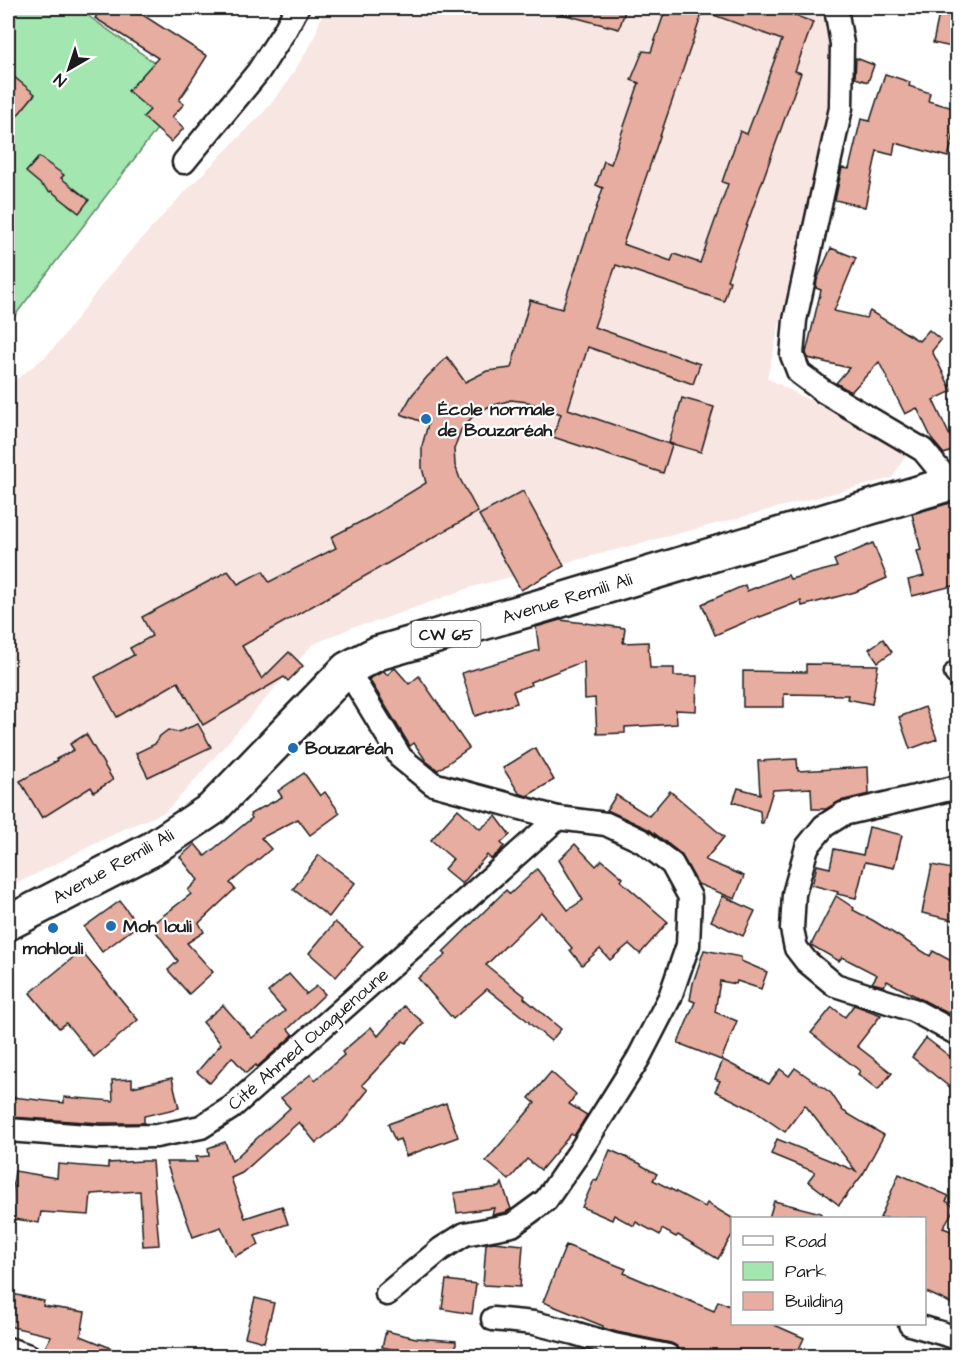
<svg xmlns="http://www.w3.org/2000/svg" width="965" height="1364" font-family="'Architects Daughter',sans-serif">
	<rect width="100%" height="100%" fill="#fff"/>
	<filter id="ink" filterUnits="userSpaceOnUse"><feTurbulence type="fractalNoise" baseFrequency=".0167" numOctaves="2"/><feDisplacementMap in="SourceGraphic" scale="12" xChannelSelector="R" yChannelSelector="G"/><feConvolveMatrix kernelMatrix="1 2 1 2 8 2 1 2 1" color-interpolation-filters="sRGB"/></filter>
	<g filter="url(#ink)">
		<path fill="#f8e6e2" d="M324 8H821L836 52 833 95 767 378 908 452 892 478 472 587 375 622 355 626 312 645 188 788 165 812 124 829 8 888V386L45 357 60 341 103 283 126 256 180 197 263 113 285 86 314 39Z"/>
		<path fill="#a3e6b0" stroke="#608166" stroke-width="1.5" d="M8 8H77L189 87 10 322 8 324Z"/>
		<g fill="#e6ada0" stroke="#1c1c1c" stroke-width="1.5" fill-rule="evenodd">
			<path d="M102 8H132L207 56 179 100 184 104 172 117 184 128 171 142 143 117 150 110 128 91 158 58 95 18Z"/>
			<path d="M559 8H626L619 29 558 13Z"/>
			<path d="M666 8H773L813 22 795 71 801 73 727 280 730 281 724 301 616 265 594 327 700 364 693 384 588 347 568 409 672 445 663 473 553 437 561 414 528 402 511 400 488 407 474 415 461 430 454 449 455 465 460 479 478 512 242 646 262 679 289 652 303 666 288 681 284 677 203 725 178 682 117 717 95 677 134 655 130 648 152 636 142 617 228 571 238 584 263 571 269 582 336 548 331 537 370 517 426 483 422 468V446L428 424 401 414 412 395 427 377 447 357 465 382 487 371 511 368 530 300 562 309 603 188 596 185 604 161 611 164 639 83 631 80 643 51 651 52ZM703 11 782 40 747 134 740 131 722 182 728 184 700 263 674 254 671 261 623 244Z"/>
			<path d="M939 14 957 18V48L933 43Z"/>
			<path d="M856 58 874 65 868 82 855 78Z"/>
			<path d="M8 72 35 94 8 127Z"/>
			<path d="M885 74 910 82 909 86 930 93 928 101 957 109V123L948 157 895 143 893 155 877 151 865 207 835 200 842 168 849 169 861 119 870 121Z"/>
			<path d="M39 157 64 175 61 178 89 200 79 213 51 191 50 192 26 172Z"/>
			<path d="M831 248 856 258 834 311 866 318 870 311 919 341 929 330 941 340 932 351 952 391 933 400 956 449 944 454 933 441 917 408 905 414 879 362 851 392 836 383 849 368 808 358 806 353 821 290 816 288 817 280Z"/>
			<path d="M682 398 714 407 701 452 669 443Z"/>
			<path d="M523 491 564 566 521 590 479 515Z"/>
			<path d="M957 501V585L912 596 908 580 924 576 917 551 921 550 912 514Z"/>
			<path d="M873 543 887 578 855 592 802 606 801 601 760 617 759 616 715 635 702 604 745 585 747 591 788 575 790 579 837 567 834 560Z"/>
			<path d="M560 620 625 628 623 643 648 642 650 668H674V676H697L696 711 676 710 677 724 625 727V733L597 734 595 698 585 699 584 661 530 682 531 685 513 691 517 703 475 716 462 673 539 650 536 627Z"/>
			<path d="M883 639 892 652 878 662 869 649Z"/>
			<path d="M806 664 878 665 872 704 847 699 848 695 784 694V707H743V671L806 672Z"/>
			<path d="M395 668 409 684 419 676 469 748 438 770 426 761 414 743 410 746 369 679 384 671 387 675Z"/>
			<path d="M925 707 937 739 910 749 899 717Z"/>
			<path d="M198 724 211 747 148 777 136 753 155 744 160 736 168 730 178 732Z"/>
			<path d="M86 734 113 780 94 792 91 787 42 818 20 781 57 761 56 759 74 750 70 744Z"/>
			<path d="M535 748 554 780 527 796 519 793 503 768Z"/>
			<path d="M797 759 798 771 868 767 869 794 840 801 826 809H812L811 788 773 790 763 823H761L760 811 733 802 738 788 760 794 758 761Z"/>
			<path d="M304 773 320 796 325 792 340 813 310 835 298 819 261 838 271 849 230 883 235 889 199 923 204 932 187 943 213 972 189 994 168 970 178 961 151 925 191 894 188 890 198 880 180 857 195 844 205 856 252 818 250 814 282 797 278 791Z"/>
			<path d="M670 791 724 837 705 860 744 876 735 899 698 884 681 854 650 830 607 810 616 795 649 816Z"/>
			<path d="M458 809 480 829 496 816 510 835 501 843 504 846 500 851 491 859 487 855 462 884 444 869 453 859 431 840Z"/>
			<path d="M869 827 902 835 894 868 865 862 856 898 837 894 838 892 812 885 817 865 830 868 834 849 863 855Z"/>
			<path d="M575 844 596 866 602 860 623 878 621 881 668 922 640 954 629 944 610 960 600 949 582 965 570 950 572 948 541 912 486 965 525 996 524 998 561 1029 551 1041 529 1023V1022L487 989 453 1019 418 978 446 955 443 952 506 890 510 894 537 869 568 910 583 900 559 860Z"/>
			<path d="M319 855 355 883 329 917 293 889Z"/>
			<path d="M932 865 957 870V921L922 913Z"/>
			<path d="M723 896 755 911 743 936 711 921Z"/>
			<path d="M836 896 854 908 853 910 874 921 930 956 933 951 957 964V1018L887 981 884 986 872 983 877 975 842 957 839 961 811 945Z"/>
			<path d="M120 901 138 925 102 952 84 927Z"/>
			<path d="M335 922 363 946 336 977 309 953Z"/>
			<path d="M704 950 741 957V961L767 972 761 989 737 981 736 984 720 981 715 1012 737 1021 721 1060 678 1043 695 1002 690 1000 693 983Z"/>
			<path d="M81 951 138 1020 94 1057 66 1023 59 1028 30 993Z"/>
			<path d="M289 974 306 993 305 995 317 986 325 994 288 1029 293 1035 257 1067 256 1065 246 1073 232 1057 210 1083 197 1072 221 1044 203 1022 223 1005 252 1038 285 1011 268 992Z"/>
			<path d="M854 1005 881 1015 857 1046 892 1073 878 1090 858 1074 860 1071 811 1033 832 1007 845 1017Z"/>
			<path d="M404 1006 424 1023 406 1043 403 1041 362 1085 368 1090 343 1122 316 1143 299 1122 242 1173 231 1178 245 1218 282 1206 288 1224 255 1235 259 1245 235 1256 221 1227 193 1237 166 1162H197L195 1157 209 1156 208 1148 225 1142 232 1161 290 1108 281 1098 311 1074 315 1080 344 1055 342 1052 371 1027 378 1036Z"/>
			<path d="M926 1038 957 1062V1093L912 1057Z"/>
			<path d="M723 1060 769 1084 780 1069 789 1076 795 1068 831 1093 843 1111 884 1135 863 1174 839 1205 808 1181 815 1172 771 1154 777 1139 856 1171 805 1105 785 1132 753 1110 715 1091 720 1081 715 1079Z"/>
			<path d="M551 1072 576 1094 569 1104 587 1115 574 1136 571 1134 541 1170 527 1159 509 1180 486 1161 535 1103 529 1098Z"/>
			<path d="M172 1078 179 1108 144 1116V1123H100L11 1117 13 1097 64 1103V1097L113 1101 112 1080 132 1079V1087Z"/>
			<path d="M446 1103 458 1137 406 1156 400 1139 395 1141 388 1124Z"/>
			<path d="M610 1150 641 1164V1165L657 1174 653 1180 705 1207 707 1203 732 1218V1235L718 1259 678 1235 676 1237 662 1229 660 1235 636 1222 634 1226 614 1215 612 1220 582 1207 594 1180 597 1181Z"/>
			<path d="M143 1161H152L159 1245 143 1246 140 1191 91 1194 89 1215 41 1212 39 1223 8 1218 15 1171 57 1178 58 1164 108 1168V1163Z"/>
			<path d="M899 1174 949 1196 946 1201 955 1207 943 1228 957 1233V1306L924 1291V1218H880Z"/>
			<path d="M502 1183 511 1209 506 1212 492 1215 494 1208 457 1213 454 1193 500 1187Z"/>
			<path d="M774 1201 821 1213 820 1218H769Z"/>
			<path d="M493 1242 523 1245 520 1287 483 1285 486 1244Z"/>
			<path d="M566 1245 626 1269 624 1273 714 1311 718 1301 732 1307V1323H770L804 1338 796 1356H681V1351L677 1346 671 1343 617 1332 603 1328V1326L543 1302Z"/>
			<path d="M446 1280 476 1284 472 1314 442 1309Z"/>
			<path d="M8 1293 44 1301 43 1306 85 1312 81 1336 131 1356H55L43 1351 51 1336 8 1326Z"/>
			<path d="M255 1298 274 1303 264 1342 245 1337Z"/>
			<path d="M386 1331 416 1338 456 1341V1356H421L382 1347Z"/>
		</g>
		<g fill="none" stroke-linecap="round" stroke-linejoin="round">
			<defs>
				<g id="minor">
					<path d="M836 8 842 44 841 108 795 320 792 355 799 373 823 391 923 450 950 483"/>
					<path d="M184 162 258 72 284 32 297 8"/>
					<path d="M347 669 401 758 433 784 558 818 606 824 642 841 672 864 690 897 688 945 670 997 638 1059 580 1151 546 1200 512 1225 465 1234 441 1249 387 1294"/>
					<path d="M956 673 958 672"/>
					<path d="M958 787 843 814 824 826 807 847 794 894 792 929 796 948 806 961 835 985 913 1010 958 1034"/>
					<path d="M8 1130 100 1137 156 1136 201 1127 231 1108 558 818"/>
					<path d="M493 1319 534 1323 574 1333 614 1345 668 1356"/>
					<path d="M910 1324 958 1338"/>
					<path d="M8 1349 29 1356"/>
				</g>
				<path id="primary" d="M8 923 150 850 212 809 347 669 378 653 538 607 958 481"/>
			</defs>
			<use href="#minor" stroke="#1c1c1c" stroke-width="27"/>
			<use href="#primary" stroke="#1c1c1c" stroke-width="38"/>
			<use href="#minor" stroke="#fff" stroke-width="22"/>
			<use href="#primary" stroke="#fff" stroke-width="33"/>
		</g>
	</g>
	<g fill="#1f6fb2" stroke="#fff" stroke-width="2">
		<circle cx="426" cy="419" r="6"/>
		<circle cx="293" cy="748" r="6"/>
		<circle cx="111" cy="926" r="6"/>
		<circle cx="53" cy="928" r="6"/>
	</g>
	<g text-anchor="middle" stroke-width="4.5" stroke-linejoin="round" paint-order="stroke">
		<rect fill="#fff" stroke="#606060" stroke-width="1.5" x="411.5" y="621" width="69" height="26" rx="4.5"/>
		<g font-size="16" font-weight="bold" fill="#1c1c1c">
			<text x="446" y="640">CW 65</text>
		</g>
		<g font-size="18" font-weight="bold" fill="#1c1c1c" stroke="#fff" text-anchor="start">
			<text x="438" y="415">École normale<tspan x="438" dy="21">de Bouzaréah</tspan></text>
			<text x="305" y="754">Bouzaréah</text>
			<text x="123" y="932">Moh louli</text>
			<text x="53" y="954" text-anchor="middle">mohlouli</text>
		</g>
		<g font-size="18" fill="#1c1c1c" stroke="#fff">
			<text transform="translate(567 598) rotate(-17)" y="6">Avenue Remili Ali</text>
			<text transform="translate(113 866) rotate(-29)" y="6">Avenue Remili Ali</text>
			<text transform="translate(308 1039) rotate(-41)" y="6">Cité Ahmed Ouaguenoune</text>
		</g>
	</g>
	<rect width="965" height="1364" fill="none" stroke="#fff" stroke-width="30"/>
	<rect x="15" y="15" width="935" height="1334" fill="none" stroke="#1c1c1c" stroke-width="2" filter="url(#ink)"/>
	<rect x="731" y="1217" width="195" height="108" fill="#ffffff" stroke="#a4a4a4" stroke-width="1.5"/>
	<rect x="743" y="1236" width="30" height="9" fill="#ffffff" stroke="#a4a4a4" stroke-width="1.5"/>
	<text x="785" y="1247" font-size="18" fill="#1c1c1c">Road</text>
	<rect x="743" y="1262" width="30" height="18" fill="#a3e6b0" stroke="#a4a4a4" stroke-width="1.5"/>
	<text x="785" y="1277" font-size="18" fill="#1c1c1c">Park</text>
	<rect x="743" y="1292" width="30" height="18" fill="#e6ada0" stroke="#a4a4a4" stroke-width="1.5"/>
	<text x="785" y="1307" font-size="18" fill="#1c1c1c">Building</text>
	<g transform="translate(69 69) rotate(219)" stroke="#ffffff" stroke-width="4.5" paint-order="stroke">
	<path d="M0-4.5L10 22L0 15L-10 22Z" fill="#1c1c1c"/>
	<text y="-9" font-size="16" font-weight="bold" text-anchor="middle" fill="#1c1c1c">N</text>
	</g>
</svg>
